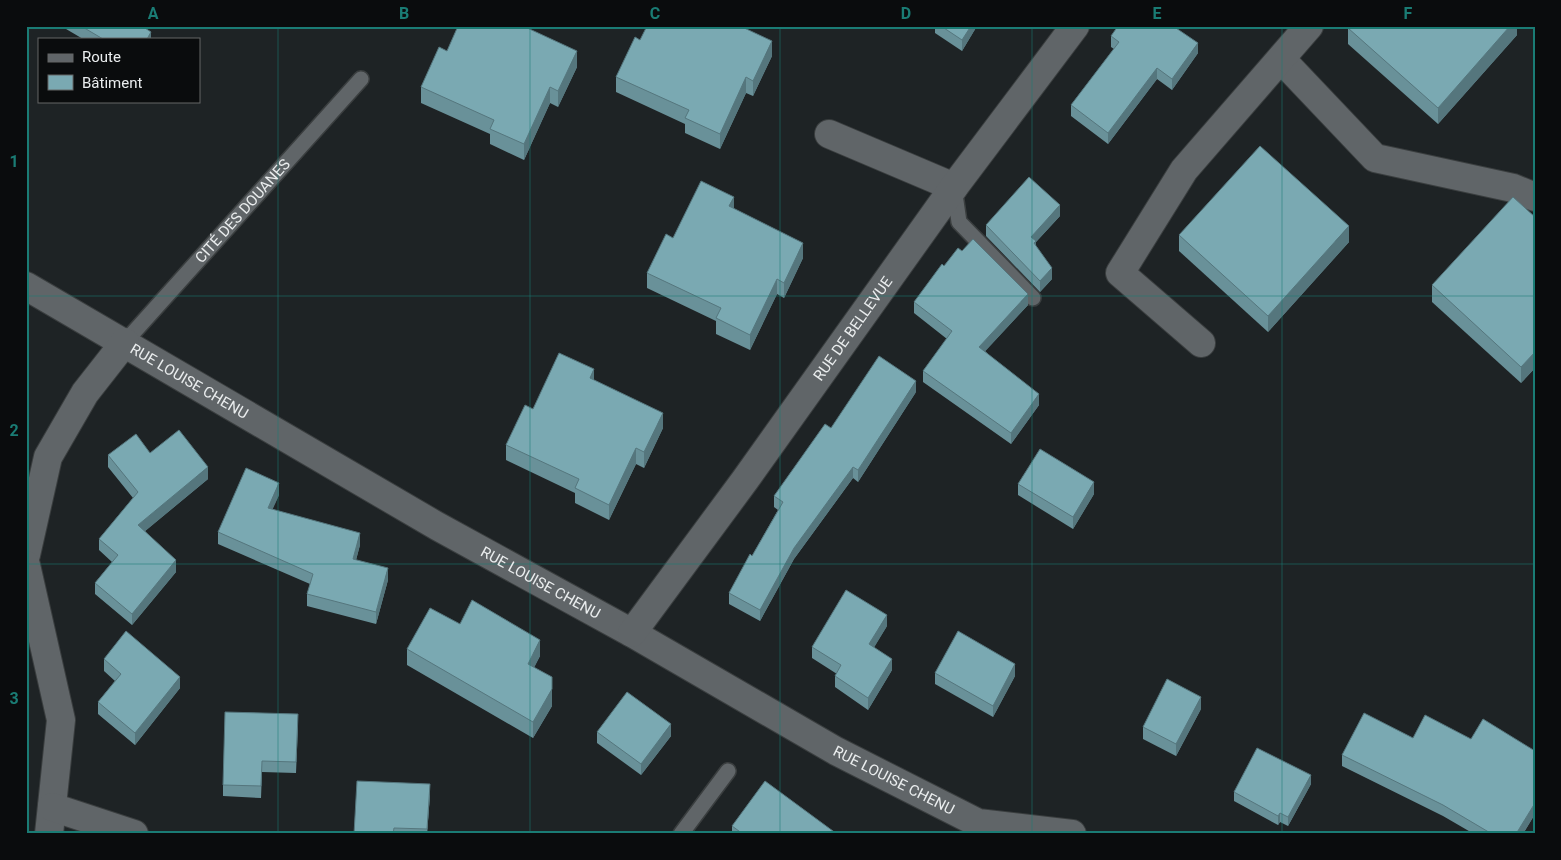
<svg xmlns="http://www.w3.org/2000/svg" width="1561" height="860" font-family="Roboto,sans-serif">
	<rect width="100%" height="100%" fill="#1e2325"/>
	<g fill="none" stroke-linecap="round" stroke-linejoin="round">
		<defs>
			<g id="service">
				<path d="M954 187 959 222 1033 298"/>
				<path id="s1" d="M125 342 361 79"/>
				<path d="M681 834 728 771"/>
			</g>
			<g id="minor">
				<path d="M1281 59 1375 158 1513 188 1535 197"/>
				<path d="M829 134 954 187"/>
				<path id="s2" d="M26 286 437 526 632 633 836 751 978 823 1072 834"/>
				<path d="M1201 343 1120 273 1184 170 1309 26"/>
				<path d="M26 555 48 457 85 393 125 342"/>
				<path d="M26 565 61 720 49 834"/>
				<path id="s3" d="M632 633 745 480 954 187 1075 26"/>
				<path d="M52 807 134 834"/>
			</g>
		</defs>
		<use href="#service" stroke="#3a3e3f" stroke-width="18"/>
		<use href="#minor" stroke="#3a3e3f" stroke-width="30"/>
		<use href="#service" stroke="#606568" stroke-width="15"/>
		<use href="#minor" stroke="#606568" stroke-width="28"/>
	</g>
	<g fill="#699199">
		<path d="M61 26H142L151 39H83Z"/>
		<path d="M935 26H977L962 51 935 33Z"/>
		<path d="M1517 26V35L1438 124 1348 44V28Z"/>
		<path d="M1111 36 1198 53 1172 90 1157 79 1108 144 1071 116V105L1114 49 1111 47Z"/>
		<path d="M640 40 772 56 753 96 746 93 720 149 685 133V124L616 92V77Z"/>
		<path d="M447 51 577 67 558 107 550 103 524 160 490 144V134L421 103V87Z"/>
		<path d="M734 209 803 258 784 298 777 294 750 350 716 334V321L647 288V273L673 238Z"/>
		<path d="M1060 216 1036 242V247L1052 279 1040 292 986 236V225Z"/>
		<path d="M1535 217V368L1521 383 1432 302V285Z"/>
		<path d="M1179 235 1349 242 1268 332 1179 251Z"/>
		<path d="M944 266 1028 305 985 351 1039 405 1011 444 923 382V371L947 339 914 313V302Z"/>
		<path d="M594 380 663 428 644 468 636 464 609 520 575 503V493L506 460V445L533 409Z"/>
		<path d="M916 392 858 482 853 478 794 559 760 621 729 604V593L752 556 778 510 774 507V496L831 428Z"/>
		<path d="M150 453 208 479 145 531 176 572 132 625 95 594V583L112 562 99 550V539L133 498 108 467V455Z"/>
		<path d="M1018 484 1094 494 1073 529 1018 495Z"/>
		<path d="M279 495 272 509 360 545 356 560 388 580 376 624 307 606V594L310 584 218 544V532Z"/>
		<path d="M460 624 540 656 534 667 552 706 533 738 407 665V649Z"/>
		<path d="M887 626 874 647 892 670 868 710 835 687V676L837 674 812 658V647Z"/>
		<path d="M104 659 180 688 135 745 98 714V702L115 681 104 671Z"/>
		<path d="M935 673 1015 676 993 717 935 684Z"/>
		<path d="M1201 709 1176 756 1143 739V727Z"/>
		<path d="M298 726 296 773 262 772 261 798 223 796V785Z"/>
		<path d="M597 732 671 736 641 775 597 743Z"/>
		<path d="M1413 738 1471 739 1535 751V814L1523 834H1474L1443 816 1342 766V755Z"/>
		<path d="M1311 784 1288 826 1280 822 1278 825 1234 801V792Z"/>
		<path d="M430 795 427 834H354Z"/>
		<path d="M732 826 837 834H732Z"/>
	</g>
	<g fill="#55767d">
		<path d="M971 26H977L962 51V40Z"/>
		<path d="M1510 26H1517V35L1438 124V108Z"/>
		<path d="M151 32V39H147Z"/>
		<path d="M772 41V56L753 96V81Z"/>
		<path d="M1198 43V53L1172 90V79Z"/>
		<path d="M577 51V67L558 107V91Z"/>
		<path d="M1157 68V79L1108 144V133Z"/>
		<path d="M746 77V93L720 149V134Z"/>
		<path d="M550 87V103L524 160V144Z"/>
		<path d="M734 197V212L729 206Z"/>
		<path d="M1060 205V216L1036 242V252L1031 237Z"/>
		<path d="M1349 226V242L1268 332V316Z"/>
		<path d="M803 243V258L784 298V283Z"/>
		<path d="M1052 268V279L1040 292V281Z"/>
		<path d="M777 279V294L750 350V335Z"/>
		<path d="M1028 294V305L979 358V347Z"/>
		<path d="M1535 352V368L1521 383V367Z"/>
		<path d="M594 369V385L590 378Z"/>
		<path d="M916 381V392L858 482V470Z"/>
		<path d="M1039 394V405L1011 444V433Z"/>
		<path d="M663 413V428L644 468V452Z"/>
		<path d="M636 448V464L609 520V505Z"/>
		<path d="M208 467V479L138 537V525Z"/>
		<path d="M853 467V478L794 559 760 621V610L794 548Z"/>
		<path d="M1094 482V494L1073 529V517Z"/>
		<path d="M279 483V495L268 520V508Z"/>
		<path d="M360 533V545L353 571V559Z"/>
		<path d="M176 560V572L132 625V614Z"/>
		<path d="M388 568V580L376 624V612Z"/>
		<path d="M887 615V626L869 656V644Z"/>
		<path d="M540 640V656L528 680V664Z"/>
		<path d="M892 659V670L868 710V698Z"/>
		<path d="M1015 664V676L993 717V706Z"/>
		<path d="M180 677V688L135 745V733Z"/>
		<path d="M552 689V706L533 738V722Z"/>
		<path d="M1201 697V709L1176 756V744Z"/>
		<path d="M671 724V736L641 775V764Z"/>
		<path d="M1311 775V784L1288 826V817Z"/>
		<path d="M430 784V795L427 834V829Z"/>
		<path d="M1535 803V814L1523 834H1516Z"/>
		<path d="M1280 813V822L1278 825V816Z"/>
	</g>
	<g fill="#7aa9b2" stroke="#55767d">
		<path d="M81 26H142L151 32 147 39H103Z"/>
		<path d="M458 26H523L577 51 558 91 550 87 524 144 490 129 494 120 421 87 439 47 447 51Z"/>
		<path d="M647 26H740L772 41 753 81 746 77 720 134 685 118 689 110 616 77 635 37 640 40Z"/>
		<path d="M941 26H971L962 40Z"/>
		<path d="M1118 26H1173L1198 43 1172 79 1157 68 1108 133 1071 105 1119 42 1111 36Z"/>
		<path d="M1350 26H1510L1438 108 1348 28Z"/>
		<path d="M1260 146 1349 226 1268 316 1179 235Z"/>
		<path d="M1029 177 1060 205 1031 237 1036 241 1034 243 1052 268 1040 281 986 225Z"/>
		<path d="M701 181 734 197 729 206 803 243 784 283 777 279 750 335 716 318 721 308 647 273 666 234 673 238Z"/>
		<path d="M1513 197 1535 217V352L1521 367 1432 285Z"/>
		<path d="M973 239 1028 294 979 347 1039 394 1011 433 923 371 952 331 914 302 942 264 944 266 958 248 962 251Z"/>
		<path d="M559 353 594 369 590 378 663 413 644 452 636 448 609 505 575 488 579 479 506 445 525 405 533 409Z"/>
		<path d="M879 356 916 381 858 470 853 467 794 548 760 610 729 593 750 554 752 556 783 502 774 496 825 424 831 428Z"/>
		<path d="M179 430 208 467 138 525 176 560 132 614 95 583 118 555 99 539 138 492 108 455 136 434 150 453Z"/>
		<path d="M1040 449 1094 482 1073 517 1018 484Z"/>
		<path d="M246 468 279 483 268 508 360 533 353 559 388 568 376 612 307 594 313 574 218 532Z"/>
		<path d="M846 590 887 615 869 644 892 659 868 698 835 676 841 665 812 647Z"/>
		<path d="M472 600 540 640 528 664 552 677V689L533 722 407 649 430 608 460 624Z"/>
		<path d="M126 631 180 677 135 733 98 702 121 674 104 659Z"/>
		<path d="M958 631 1015 664 993 706 935 673Z"/>
		<path d="M1167 679 1201 697 1176 744 1143 727Z"/>
		<path d="M627 692 671 724 641 764 597 732Z"/>
		<path d="M225 712 298 714 296 762 262 761 261 786 223 785Z"/>
		<path d="M1364 713 1413 738 1425 715 1471 739 1483 719 1535 751V803L1516 834H1492L1443 805 1342 755Z"/>
		<path d="M1257 748 1311 775 1288 817 1280 813 1278 816 1234 792Z"/>
		<path d="M357 781 430 784 427 829 394 828 393 834H354Z"/>
		<path d="M765 781 837 834H743L732 826Z"/>
	</g>
	<path fill="none" stroke="#1a7c74" stroke-width="1" stroke-opacity="0.55" d="M278 26V834M530 26V834M780 26V834M1032 26V834M1282 26V834M26 296H1535M26 564H1535"/>
	<g text-anchor="middle" stroke-width="5" stroke-linejoin="round" paint-order="stroke">
		<g font-size="15" fill="#eaedee" stroke="#0a0c0d">
			<text dy="5" stroke="none"><textPath href="#s1" startOffset="176">CITÉ DES DOUANES</textPath></text>
			<text dy="5" stroke="none"><textPath href="#s3" startOffset="376">RUE DE BELLEVUE</textPath></text>
			<text dy="5" stroke="none"><textPath href="#s2" startOffset="189">RUE LOUISE CHENU</textPath></text>
			<text dy="5" stroke="none"><textPath href="#s2" startOffset="594">RUE LOUISE CHENU</textPath></text>
			<text dy="5" stroke="none"><textPath href="#s2" startOffset="999">RUE LOUISE CHENU</textPath></text>
		</g>
	</g>
	<rect width="1561" height="860" fill="none" stroke="#0a0c0d" stroke-width="55"/>
	<rect x="38" y="38" width="162" height="65" fill="#0a0c0d" stroke="#646667"/>
	<rect x="48" y="54" width="25" height="8" fill="#606568" stroke="#646667"/>
	<text x="82" y="62" font-size="15" fill="#eaedee">Route</text>
	<rect x="48" y="75" width="25" height="15" fill="#7aa9b2" stroke="#646667"/>
	<text x="82" y="88" font-size="15" fill="#eaedee">Bâtiment</text>
	<rect x="28" y="28" width="1506" height="804" fill="none" stroke="#1a7c74" stroke-width="2"/>
	<g font-size="16" text-anchor="middle" font-weight="bold" fill="#1a7c74">
		<text x="153" y="19">A</text>
		<text x="404" y="19">B</text>
		<text x="655" y="19">C</text>
		<text x="906" y="19">D</text>
		<text x="1157" y="19">E</text>
		<text x="1408" y="19">F</text>
		<text x="14" y="167">1</text>
		<text x="14" y="436">2</text>
		<text x="14" y="704">3</text>
	</g>
</svg>
